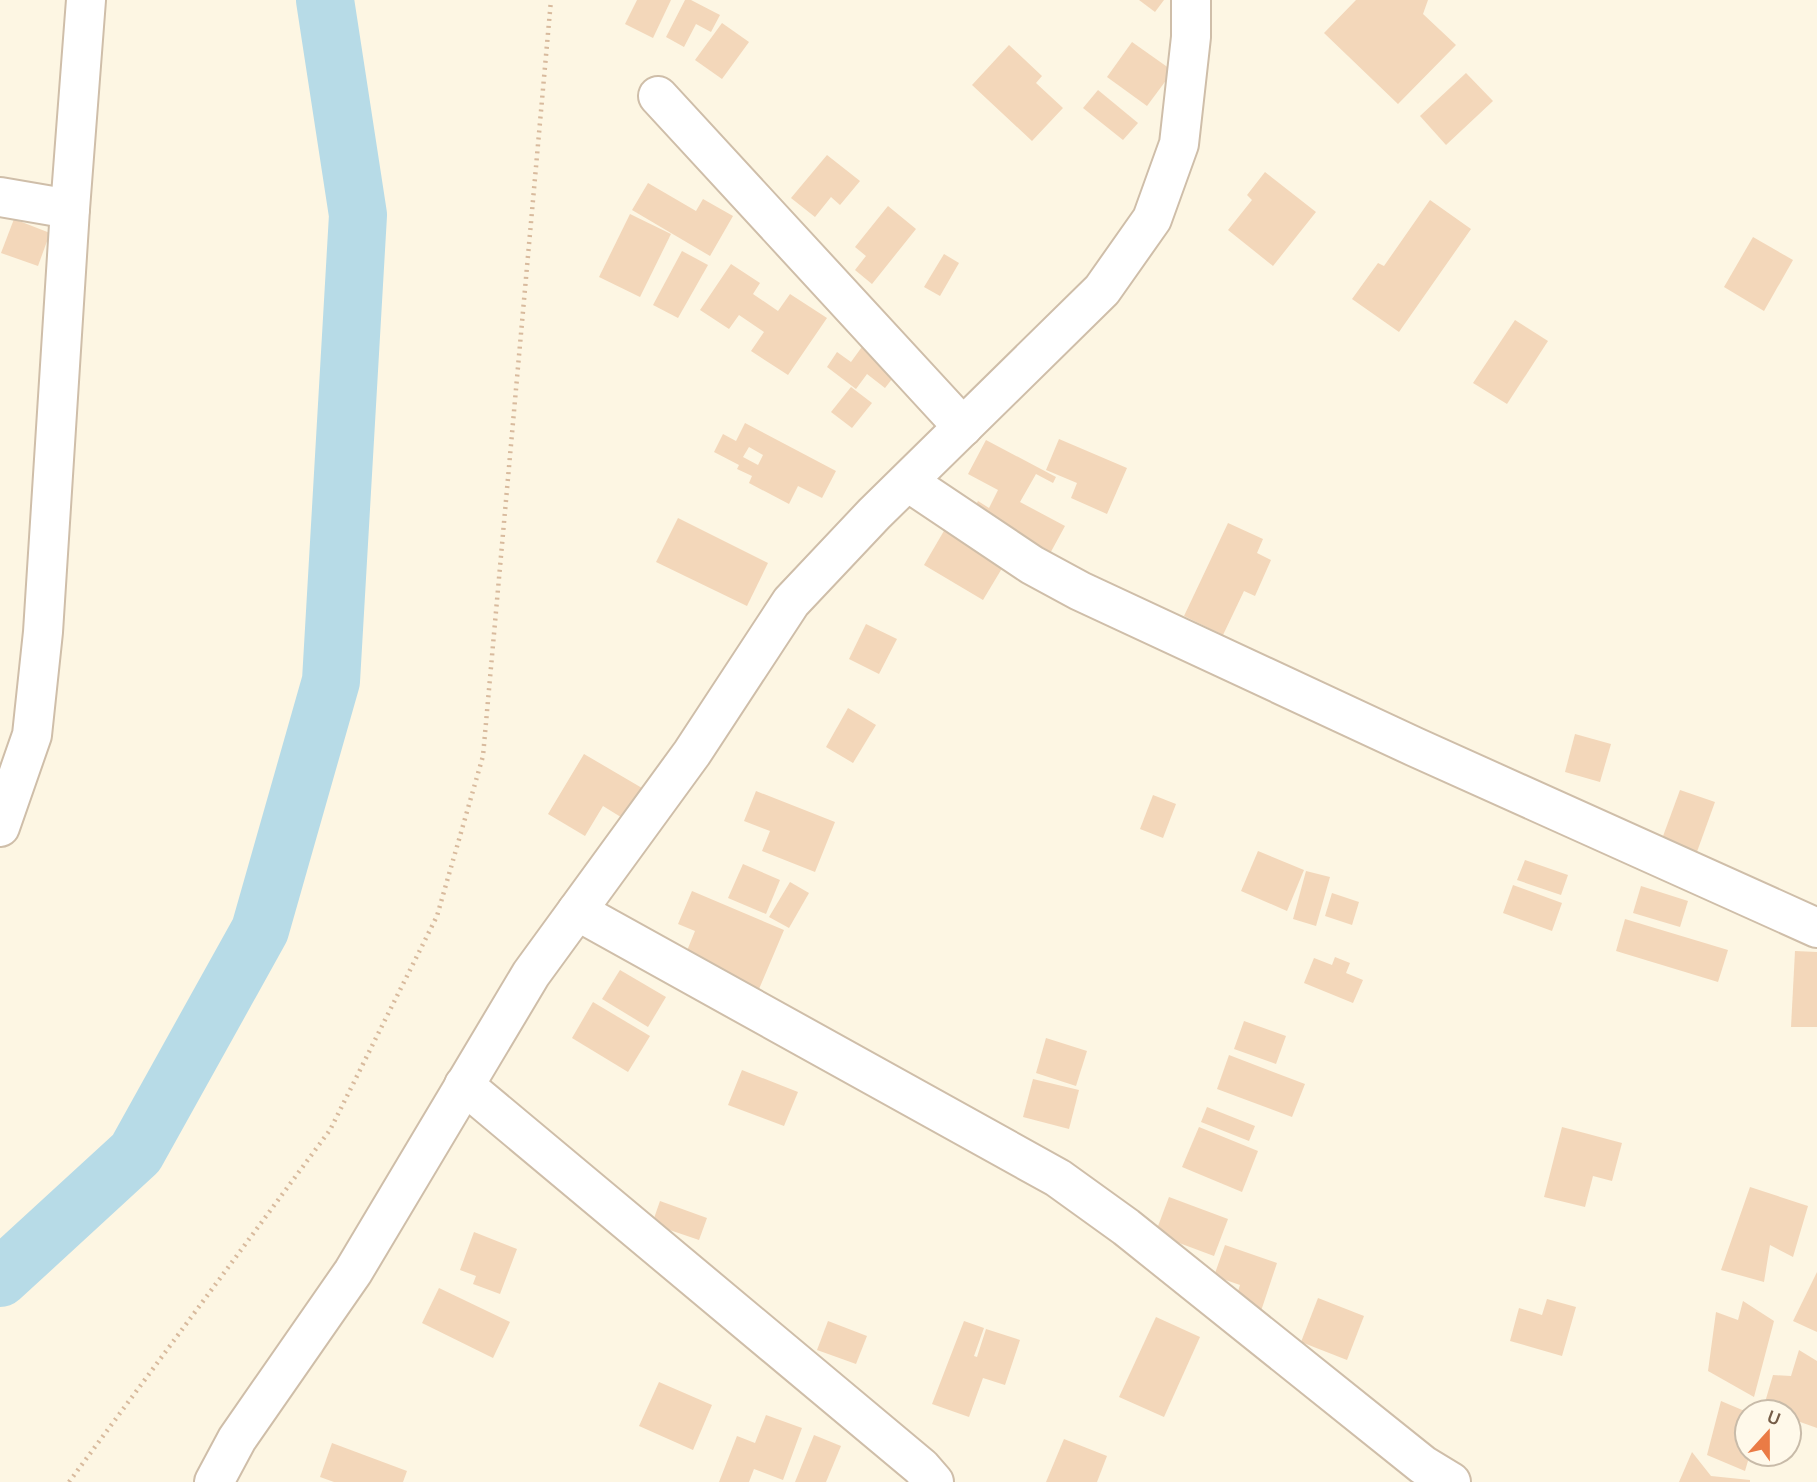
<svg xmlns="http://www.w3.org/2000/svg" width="1817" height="1482" font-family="Karla,sans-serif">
	<rect width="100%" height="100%" fill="#fdf6e3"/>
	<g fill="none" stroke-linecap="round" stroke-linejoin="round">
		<path stroke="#b7dbe7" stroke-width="58" d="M0 1278 136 1153 260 930 331 681 358 215 325 0"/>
	</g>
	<g fill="#f3d7ba" fill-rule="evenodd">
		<path d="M637 0H671L653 38 625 24Z"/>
		<path d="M685 0H691L720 15 711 32 696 24 684 47 666 37Z"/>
		<path d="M1139 0H1164L1155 12Z"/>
		<path d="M1356 0H1428L1423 14 1456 45 1398 104 1324 33Z"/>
		<path d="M722 23 749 42 722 79 695 60Z"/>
		<path d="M1132 42 1173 71 1147 106 1107 77Z"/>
		<path d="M1009 45 1042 76 1036 83 1063 108 1032 141 972 85Z"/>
		<path d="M1466 73 1493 101 1446 145 1420 116Z"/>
		<path d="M1098 90 1138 123 1123 140 1083 108Z"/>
		<path d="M827 155 860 181 840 205 831 197 815 217 791 198Z"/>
		<path d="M1265 172 1316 212 1273 266 1228 230 1252 200 1247 195Z"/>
		<path d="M648 183 696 211 703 199 733 216 710 256 632 210Z"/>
		<path d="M1430 200 1471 229 1399 332 1352 299 1378 263 1384 266Z"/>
		<path d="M888 206 916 229 872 284 855 270 866 256 855 247Z"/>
		<path d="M630 214 671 234 640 297 599 277Z"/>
		<path d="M14 219 50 233 38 266 1 253Z"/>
		<path d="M1753 237 1793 260 1764 311 1724 287Z"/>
		<path d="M682 251 708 265 678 318 653 305Z"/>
		<path d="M944 254 959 263 940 296 924 287Z"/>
		<path d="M731 264 760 283 753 294 778 311 790 294 827 318 788 375 751 351 764 332 739 315 729 329 700 310Z"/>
		<path d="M1515 320 1548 341 1507 404 1473 383Z"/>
		<path d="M864 344 899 370 885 388 867 374 856 389 827 367 837 352 851 362Z"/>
		<path d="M851 387 872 403 852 428 831 412Z"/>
		<path d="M745 423 836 471 822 498 798 486 789 504 749 483 752 476 737 469 739 465 714 452 723 434 736 441ZM749 447 763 455 758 465 743 457Z"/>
		<path d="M1059 439 1127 468 1107 514 1071 498 1077 483 1046 470Z"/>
		<path d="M986 440 1056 477 1053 483 1036 474 1020 502 1065 526 1047 559 969 517 978 501 989 508 998 490 968 474Z"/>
		<path d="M678 518 768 563 747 606 656 562Z"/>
		<path d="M1228 523 1263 539 1257 553 1271 560 1255 596 1244 591 1223 635 1184 616Z"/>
		<path d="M948 524 1007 560 983 600 924 565Z"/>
		<path d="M866 624 897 639 879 674 849 659Z"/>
		<path d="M848 708 876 725 853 763 826 747Z"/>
		<path d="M1575 734 1611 744 1600 782 1565 772Z"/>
		<path d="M584 754 642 788 624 819 603 806 585 836 548 814Z"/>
		<path d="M1680 790 1715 802 1694 860 1659 847Z"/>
		<path d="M756 791 835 822 815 872 762 851 770 831 744 821Z"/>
		<path d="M1153 795 1176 804 1163 838 1140 829Z"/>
		<path d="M1258 851 1304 870 1287 911 1241 891Z"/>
		<path d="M1525 860 1568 875 1561 895 1517 880Z"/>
		<path d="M743 864 780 880 766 914 728 898Z"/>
		<path d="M1306 871 1330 877 1316 926 1293 919Z"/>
		<path d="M790 882 809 893 789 928 769 917Z"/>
		<path d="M1513 885 1562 903 1552 931 1503 913Z"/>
		<path d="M1641 886 1688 901 1680 927 1633 913Z"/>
		<path d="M692 891 784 930 759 989 684 958 695 931 678 924Z"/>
		<path d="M1332 893 1359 902 1352 925 1325 916Z"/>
		<path d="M1625 919 1728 950 1718 982 1616 951Z"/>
		<path d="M1795 951 1817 952V1027H1791Z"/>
		<path d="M1335 957 1350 963 1346 973 1363 980 1353 1003 1304 983 1314 958 1332 965Z"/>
		<path d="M620 970 666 997 648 1027 602 999Z"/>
		<path d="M593 1002 650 1036 628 1072 572 1038Z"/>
		<path d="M1244 1021 1286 1036 1276 1064 1234 1049Z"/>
		<path d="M1046 1038 1087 1051 1076 1086 1036 1073Z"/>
		<path d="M1229 1055 1305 1084 1292 1117 1217 1089Z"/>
		<path d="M742 1070 798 1092 784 1126 728 1105Z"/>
		<path d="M1033 1079 1079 1090 1069 1129 1023 1117Z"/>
		<path d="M1207 1107 1255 1126 1249 1141 1201 1122Z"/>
		<path d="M1199 1127 1258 1151 1242 1192 1182 1167Z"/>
		<path d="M1562 1127 1622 1143 1612 1181 1593 1176 1585 1207 1544 1197Z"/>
		<path d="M1750 1187 1808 1206 1793 1257 1770 1245 1764 1282 1721 1270Z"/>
		<path d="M1169 1197 1228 1219 1214 1256 1155 1234Z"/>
		<path d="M660 1201 707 1218 699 1240 652 1224Z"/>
		<path d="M474 1232 517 1249 500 1294 473 1284 476 1276 460 1270Z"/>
		<path d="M1225 1245 1277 1263 1261 1311 1235 1301 1240 1285 1214 1276Z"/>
		<path d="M1817 1272V1332L1793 1321Z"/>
		<path d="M439 1288 510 1322 493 1358 422 1323Z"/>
		<path d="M1318 1298 1364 1316 1347 1360 1301 1342Z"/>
		<path d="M1547 1299 1576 1307 1562 1356 1510 1341 1519 1308 1542 1315Z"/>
		<path d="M1743 1301 1774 1321 1754 1397 1708 1371 1716 1312 1738 1320Z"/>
		<path d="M1156 1317 1200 1337 1164 1417 1119 1397Z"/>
		<path d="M828 1321 867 1336 856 1364 817 1350Z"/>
		<path d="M964 1321 984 1328 974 1356 977 1357 986 1329 1020 1340 1005 1385 983 1378 969 1417 932 1404Z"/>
		<path d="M1799 1350 1817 1361V1428L1789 1418V1412H1771L1763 1409 1773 1375 1791 1376Z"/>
		<path d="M659 1382 712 1405 693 1450 639 1426Z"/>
		<path d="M1721 1401 1747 1412V1454H1750L1745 1471 1707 1455Z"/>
		<path d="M766 1415 802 1428 783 1480 754 1469 749 1482H719L737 1436 755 1443Z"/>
		<path d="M814 1435 841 1446 826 1482H795Z"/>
		<path d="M1064 1439 1107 1456 1097 1482H1046Z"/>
		<path d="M332 1443 407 1471 403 1482H334L320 1477Z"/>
		<path d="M1692 1452 1711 1476 1750 1480V1482H1679Z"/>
	</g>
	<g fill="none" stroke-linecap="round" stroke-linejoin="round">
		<defs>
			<g id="minor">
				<path d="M658 96 963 427"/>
				<path d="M0 197 70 209"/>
				<path d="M908 482 1032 565 1080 591 1415 747 1817 928"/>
				<path d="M0 827 32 735 43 632 70 209 86 0"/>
				<path d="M577 911 1058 1178 1126 1227 1423 1465 1451 1482"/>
				<path d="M464 1085 921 1467 934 1482"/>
				<path d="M214 1482 237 1439 353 1272 531 974 692 753 791 602 874 514 1102 290 1152 219 1179 144 1191 37V0"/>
			</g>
		</defs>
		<use href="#minor" stroke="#cfbea9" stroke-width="42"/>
		<path stroke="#d8ba9d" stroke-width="4.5" stroke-dasharray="2 5" stroke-linecap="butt" d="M69 1482 330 1130 437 916 483 756 551 0"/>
		<use href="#minor" stroke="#fff" stroke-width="38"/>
	</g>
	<g transform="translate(1768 1433) rotate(21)"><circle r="33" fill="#fff9ea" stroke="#c8bba9" stroke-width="2"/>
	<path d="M0-5L12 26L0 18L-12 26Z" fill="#ea7b45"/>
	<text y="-10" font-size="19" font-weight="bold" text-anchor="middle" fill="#765d48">U</text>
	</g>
</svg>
